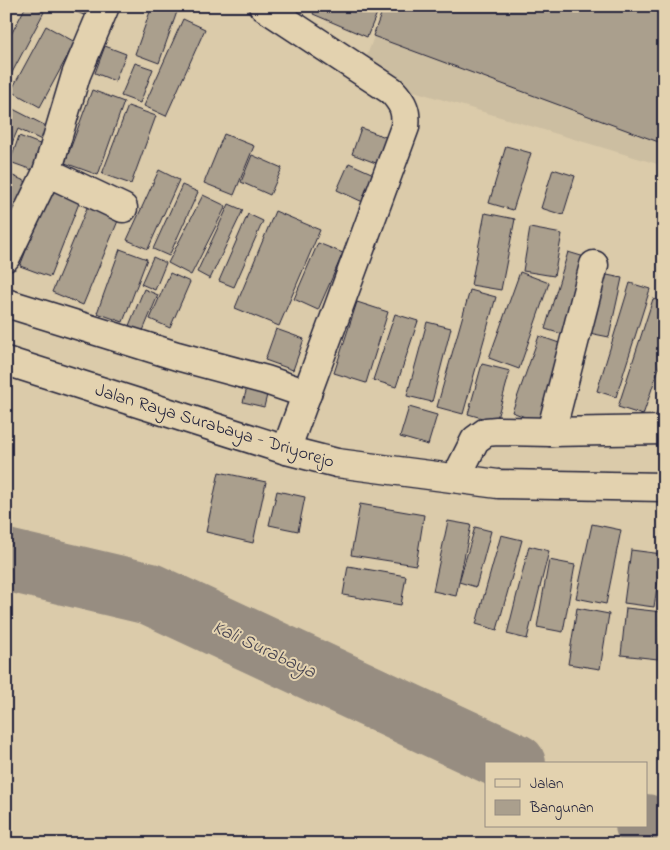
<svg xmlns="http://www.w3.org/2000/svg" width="670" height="850" font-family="'Indie Flower',sans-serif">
	<rect width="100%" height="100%" fill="#dbcbaa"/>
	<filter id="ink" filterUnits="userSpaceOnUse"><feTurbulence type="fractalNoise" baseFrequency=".02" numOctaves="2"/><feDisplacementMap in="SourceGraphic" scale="10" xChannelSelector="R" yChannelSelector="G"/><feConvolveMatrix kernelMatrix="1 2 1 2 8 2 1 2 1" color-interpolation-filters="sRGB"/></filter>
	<g filter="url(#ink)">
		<path fill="#ccbea1" d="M385 6H664V166L360 75Z"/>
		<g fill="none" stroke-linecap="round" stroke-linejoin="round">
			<g stroke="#978d81" stroke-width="62">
				<path d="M6 560 150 594 515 764"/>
				<path d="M646 825 664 833"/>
			</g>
		</g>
		<g fill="#aa9f8d" stroke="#22223b">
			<path d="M26 6H32L44 12 6 84V44Z"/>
			<path d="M62 6H87L84 15Z"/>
			<path d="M152 6H179L159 63 135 54Z"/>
			<path d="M316 6H380L367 37 313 14Z"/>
			<path d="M384 6H664V144L373 36Z"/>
			<path d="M183 19 205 29 166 116 144 106Z"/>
			<path d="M46 26 75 42 40 107 11 91Z"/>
			<path d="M105 46 126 54 115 81 95 73Z"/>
			<path d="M135 63 153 69 140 103 121 96Z"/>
			<path d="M92 90 124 102 98 175 65 163Z"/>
			<path d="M128 106 156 116 131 184 102 174Z"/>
			<path d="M11 108 54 130 48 143 18 129 6 157V119Z"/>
			<path d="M361 128 391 139 381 165 352 154Z"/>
			<path d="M224 134 254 146 234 195 204 183Z"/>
			<path d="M19 136 45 146 35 171 10 162Z"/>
			<path d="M506 146 531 153 513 210 489 203Z"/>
			<path d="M252 155 282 168 270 195 241 182Z"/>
			<path d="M349 163 378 176 365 203 337 190Z"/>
			<path d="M553 169 575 176 563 215 541 208Z"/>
			<path d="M159 170 179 180 148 249 127 240Z"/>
			<path d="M6 173 34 185 22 212 6 205Z"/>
			<path d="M182 185 198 192 169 256 153 249Z"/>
			<path d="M51 186 81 198 50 277 20 266Z"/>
			<path d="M203 195 226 206 191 275 168 263Z"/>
			<path d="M89 203 120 216 83 305 52 292Z"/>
			<path d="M229 204 243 210 210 279 197 272Z"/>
			<path d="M275 211 320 230 279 326 235 308Z"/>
			<path d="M485 213 515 219 501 290 471 285Z"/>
			<path d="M248 214 263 221 234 287 219 281Z"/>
			<path d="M530 228 562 234 554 276 523 271Z"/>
			<path d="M318 243 343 253 318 310 294 299Z"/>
			<path d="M120 249 147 259 123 322 97 313Z"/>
			<path d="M568 252 588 258 565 335 545 329Z"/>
			<path d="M153 257 166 263 155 290 141 284Z"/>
			<path d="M520 272 549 283 519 369 489 358Z"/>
			<path d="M170 273 190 282 170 328 150 319Z"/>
			<path d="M602 274 622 278 609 337 589 333Z"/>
			<path d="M630 283 650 289 616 397 597 391Z"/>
			<path d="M144 289 158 295 140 338 126 333Z"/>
			<path d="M470 290 496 297 463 414 437 407Z"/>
			<path d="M653 299 664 302V353L643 415 618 407Z"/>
			<path d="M357 302 388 312 366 383 334 373Z"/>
			<path d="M395 314 418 321 396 387 373 380Z"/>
			<path d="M427 322 451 328 432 402 407 396Z"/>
			<path d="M276 329 304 339 293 370 265 360Z"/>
			<path d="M539 336 565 345 538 422 512 412Z"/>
			<path d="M482 364 510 371 496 422 468 414Z"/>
			<path d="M249 381 269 387 264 407 243 402Z"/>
			<path d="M664 391V422L655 419Z"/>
			<path d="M409 407 437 415 428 445 400 437Z"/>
			<path d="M219 472 266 482 253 543 206 532Z"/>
			<path d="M277 491 305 497 298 531 269 525Z"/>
			<path d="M360 504 424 515 416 565 351 555Z"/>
			<path d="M448 521 471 525 456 596 433 591Z"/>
			<path d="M592 524 621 530 606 604 576 598Z"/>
			<path d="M475 527 491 531 476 587 459 582Z"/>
			<path d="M501 535 522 540 497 630 476 624Z"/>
			<path d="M529 546 549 551 527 639 507 634Z"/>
			<path d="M631 550 662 554 654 607 624 603Z"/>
			<path d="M549 560 575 565 563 632 537 627Z"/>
			<path d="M348 566 406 576 401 605 343 595Z"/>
			<path d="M577 608 609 614 600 669 568 664Z"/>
			<path d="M626 608 662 612 658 659 621 655Z"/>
		</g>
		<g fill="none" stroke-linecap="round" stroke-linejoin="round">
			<defs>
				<g id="minor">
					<path d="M263 6 392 91C403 103 407 111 405 127L286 450"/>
					<path d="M47 172 123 208"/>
					<path d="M6 257 47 172 76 75 105 6"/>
					<path d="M6 303 177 356 266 380 307 394"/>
					<path d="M551 432 594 265"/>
					<path d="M456 478 475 440 486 432 497 431 551 432 664 430"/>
				</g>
				<path id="primary" d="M6 361 286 450 337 463 498 484 664 487"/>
			</defs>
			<use href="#minor" stroke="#22223b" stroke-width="31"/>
			<use href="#primary" stroke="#22223b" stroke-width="31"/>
			<use href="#minor" stroke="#e3d2af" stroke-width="28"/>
			<use href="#primary" stroke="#e3d2af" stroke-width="28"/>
		</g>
	</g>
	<g text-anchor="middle" stroke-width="4" stroke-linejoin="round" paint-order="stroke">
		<g font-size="18" fill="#22223b" stroke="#e3d2af">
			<text transform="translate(215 425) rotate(17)" y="6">Jalan Raya Surabaya - Driyorejo</text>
		</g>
		<g font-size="19" font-style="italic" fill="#454250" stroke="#e3d2af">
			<text transform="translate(265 648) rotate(25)" y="7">Kali Surabaya</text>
		</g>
	</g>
	<rect width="670" height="850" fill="none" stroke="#e3d2af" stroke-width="25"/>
	<rect x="12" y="12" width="645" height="825" fill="none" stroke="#22223b" stroke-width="2" filter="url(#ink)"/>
	<rect x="485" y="762" width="162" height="65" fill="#e3d2af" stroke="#968c81"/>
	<rect x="495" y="779" width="25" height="8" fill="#e3d2af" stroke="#968c81"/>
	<text x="530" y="788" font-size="15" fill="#22223b">Jalan</text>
	<rect x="495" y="800" width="25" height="15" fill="#aa9f8d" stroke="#968c81"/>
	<text x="530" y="812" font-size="15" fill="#22223b">Bangunan</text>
</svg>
